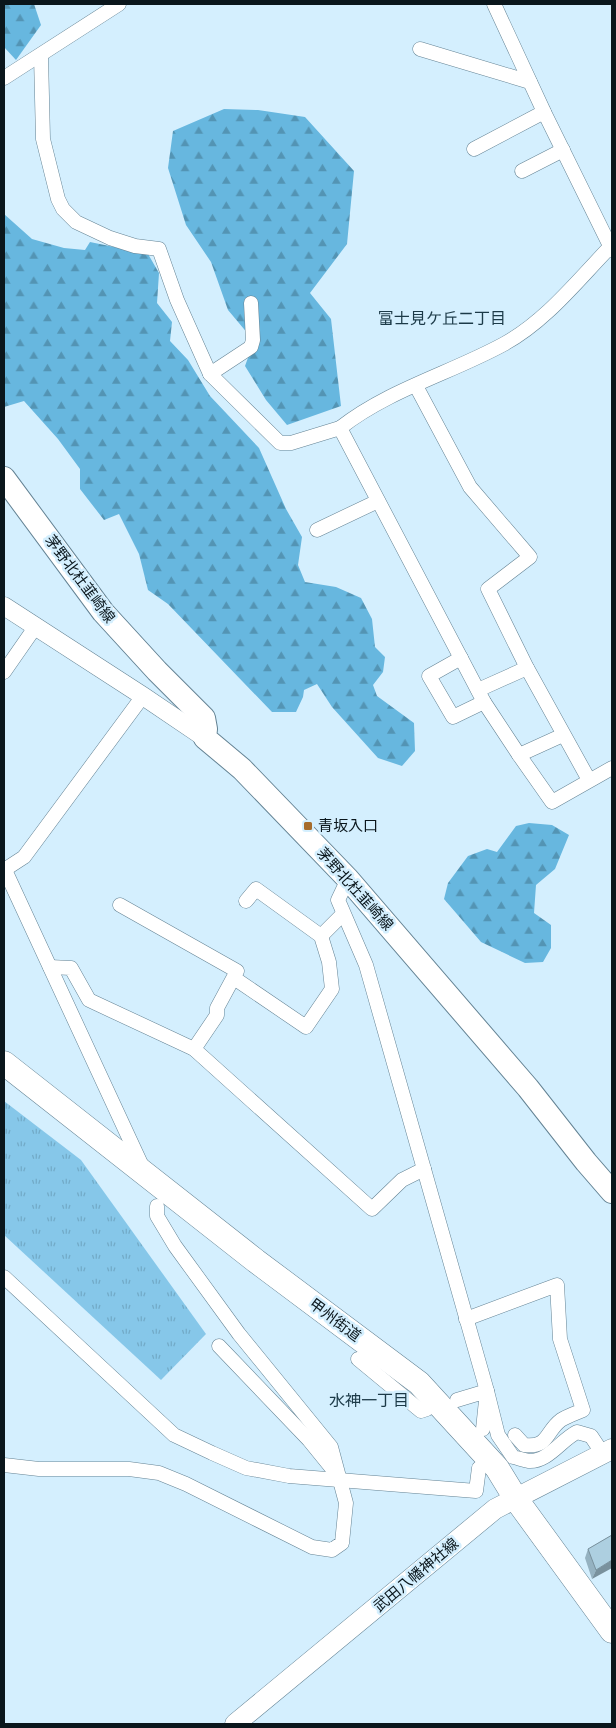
<svg xmlns="http://www.w3.org/2000/svg" width="616" height="1728" font-family="Figtree,'Noto Sans JP',sans-serif">
	<defs>
		<pattern id="forest-firs" width="22" height="20" patternUnits="userSpaceOnUse" patternTransform="scale(1.25)"><rect width="22" height="20" fill="#67b7df"/><path d="M5 1l3.5 6h-7zM16 11l3.5 6h-7z" fill="#5394b4"/></pattern>
		<pattern id="park-tufts" width="24" height="20" patternUnits="userSpaceOnUse" patternTransform="scale(1.25)"><rect width="24" height="20" fill="#86c7e9"/><path d="M3 7l-1-3M5 7V3M7 7l1-3M15 17l-1-3M17 17v-4M19 17l1-3" fill="none" stroke="#72aac7"/></pattern>
	</defs>
	<rect width="100%" height="100%" fill="#d4effe"/>
	<g fill="url(#forest-firs)">
		<path d="M4 4H34L41 25 16 60 4 47Z"/>
		<path d="M224 109 258 110 305 117 354 171 347 244 310 293 331 319 341 406 287 425 266 400 245 366 254 341 228 310 211 262 186 225 168 168 173 131Z"/>
		<path d="M4 214 32 239 64 248 85 250 90 242 148 254 159 273 157 303 172 322 170 341 188 360 210 396 259 448 286 509 302 537 298 565 305 582 336 587 361 598 372 619 375 647 385 657 383 672 373 685 377 696 414 723 415 751 402 766 378 758 332 707 317 684 304 690 303 697 296 712H272L168 604 148 590 139 554 119 514 104 520 80 489V469L58 439 24 401 4 407Z"/>
		<path d="M529 823 552 825 569 835 555 869 536 885 534 913 551 925V948L543 962 525 963 481 942 444 899 448 883 468 856 487 849 497 852 516 826Z"/>
	</g>
	<path fill="url(#park-tufts)" d="M4 1101 81 1160 206 1334 161 1380 4 1235Z"/>
	<g fill="none" stroke-linecap="round" stroke-linejoin="round">
		<defs>
			<g id="minor">
				<path d="M494 4 544 112 612 250"/>
				<path d="M420 49 530 82"/>
				<path d="M41 56 43 139 58 199 63 209 76 222 110 238 135 246 159 249 177 300 210 374 280 443H291L340 428"/>
				<path d="M4 78 119 4"/>
				<path d="M474 149 544 112"/>
				<path d="M522 171 563 150"/>
				<path d="M611 246C577 281 546 321 504 344 451 373 388 390 340 428L484 702 519 755 552 802 612 768"/>
				<path d="M210 374 251 347 253 340 251 303"/>
				<path d="M416 386 470 487 530 557 488 589 527 668 589 780"/>
				<path d="M317 530 378 501"/>
				<path d="M461 658 429 676 453 717 484 702"/>
				<path d="M4 672 36 626"/>
				<path d="M478 690 527 668"/>
				<path d="M519 755 563 735"/>
				<path d="M4 868 142 1166"/>
				<path d="M4 870 24 857 143 696"/>
				<path d="M348 879 338 900 366 965 487 1391 498 1435 513 1457C518 1458 523 1460 529 1461 548 1462 561 1440 577 1432L591 1436 603 1454"/>
				<path d="M120 905 237 971 217 1008V1015L194 1049"/>
				<path d="M321 936 343 914"/>
				<path d="M50 967 71 968 89 1000 194 1049 372 1209 402 1180 424 1169"/>
				<path d="M234 978 306 1027 332 989 329 962 321 936 256 889 246 901"/>
				<path d="M4 1277 174 1435 212 1453 246 1468 289 1476 476 1491 479 1468"/>
				<path d="M466 1319 557 1285 560 1339 583 1410C576 1413 567 1416 561 1420 545 1432 549 1448 524 1445L515 1435"/>
				<path d="M219 1346 309 1440 335 1472"/>
				<path d="M358 1359 421 1411 427 1409"/>
				<path d="M457 1400 487 1391 483 1429"/>
				<path d="M4 1465 39 1469H129L159 1473 186 1484 312 1547 332 1550 342 1543 346 1503 331 1447 239 1334 175 1246 157 1216V1206"/>
			</g>
			<path id="tertiary" d="M4 606 143 696 205 738"/>
			<path id="secondary" d="M235 1724 495 1509 612 1449"/>
			<path id="primary" d="M4 478 103 612 157 671 204 718 206 729 205 738 242 769 348 879 528 1088 586 1162 612 1192"/>
			<path id="trunk" d="M4 1063 256 1261 419 1383 497 1468 516 1499 612 1631"/>
		</defs>
		<use href="#minor" stroke="#648394" stroke-width="15"/>
		<use href="#tertiary" stroke="#648394" stroke-width="19"/>
		<use href="#secondary" stroke="#648394" stroke-width="21"/>
		<use href="#primary" stroke="#648394" stroke-width="24"/>
		<use href="#trunk" stroke="#648394" stroke-width="25"/>
		<use href="#minor" stroke="#fff" stroke-width="14"/>
		<use href="#tertiary" stroke="#fff" stroke-width="18"/>
		<use href="#secondary" stroke="#fff" stroke-width="20"/>
		<use href="#primary" stroke="#fff" stroke-width="22"/>
		<use href="#trunk" stroke="#fff" stroke-width="24"/>
	</g>
	<path fill="#95b2c1" d="M612 1535 592 1579 585 1558 588 1549Z"/>
	<path fill="#79919d" d="M612 1560V1568L592 1579 596 1570Z"/>
	<path fill="#adcfe0" stroke="#79919d" d="M612 1535V1560L596 1570 588 1549Z"/>
	<rect fill="#a66c2c" stroke="#d4effe" stroke-width="2" x="303" y="821" width="10" height="10" rx="2.5"/>
	<g text-anchor="middle" stroke-width="5" stroke-linejoin="round" paint-order="stroke">
		<g font-size="15" fill="#0a161c" stroke="#d4effe">
			<text transform="translate(80 579) rotate(53)" y="5">茅野北杜韮崎線</text>
			<text transform="translate(355 889) rotate(48)" y="5">茅野北杜韮崎線</text>
			<text transform="translate(335 1320) rotate(37)" y="5">甲州街道</text>
			<text transform="translate(416 1575) rotate(-40)" y="5">武田八幡神社線</text>
		</g>
		<g font-size="15" fill="#0a161c" stroke="#d4effe" text-anchor="start">
			<text x="318" y="831">青坂入口</text>
		</g>
		<g font-size="16" fill="#1c3a48" stroke="#d4effe">
			<text x="442" y="324">富士見ケ丘二丁目</text>
			<text x="369" y="1406">水神一丁目</text>
		</g>
	</g>
	<rect width="616" height="1728" fill="none" stroke="#0a161c" stroke-width="10"/>
</svg>
